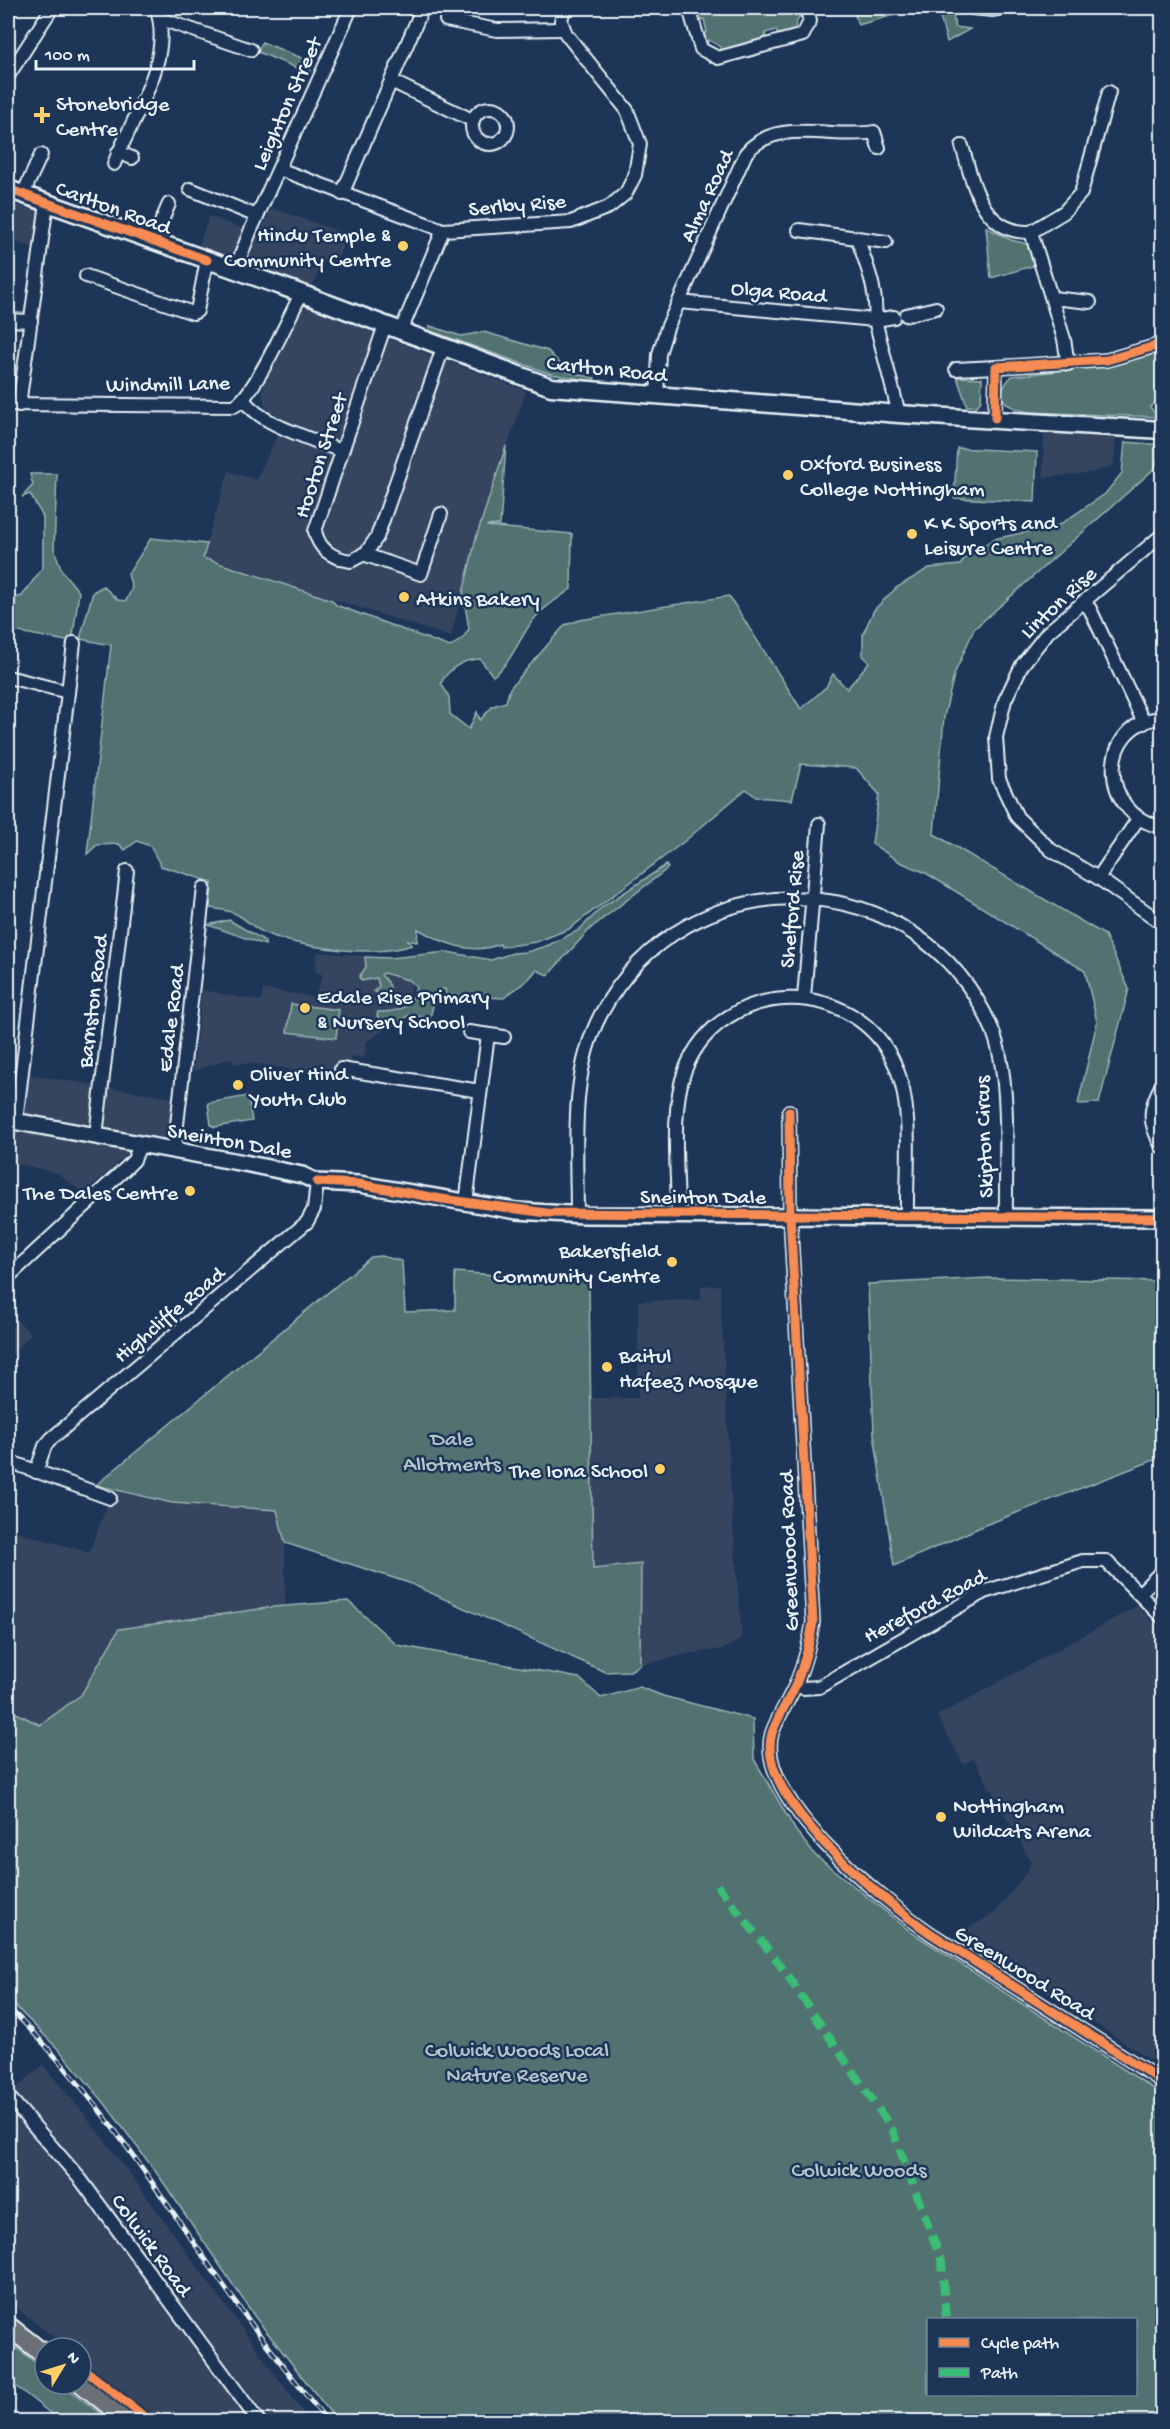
<svg xmlns="http://www.w3.org/2000/svg" width="1170" height="2429" font-family="'Gochi Hand',sans-serif">
	<rect width="100%" height="100%" fill="#1d3557"/>
	<filter id="ink" filterUnits="userSpaceOnUse"><feTurbulence type="fractalNoise" baseFrequency=".0167" numOctaves="2"/><feDisplacementMap in="SourceGraphic" scale="12" xChannelSelector="R" yChannelSelector="G"/><feConvolveMatrix kernelMatrix="1 2 1 2 8 2 1 2 1" color-interpolation-filters="sRGB"/></filter>
	<g filter="url(#ink)">
		<g fill="#344461">
			<path d="M8 202 42 213 35 248 8 240Z"/>
			<path d="M272 208 347 234 336 264 323 260 312 289 198 248 209 216 259 235Z"/>
			<path d="M304 306 526 391 476 538 451 637 202 557 229 471 256 480 285 420 265 408 262 389Z"/>
			<path d="M1044 429 1116 436 1114 465 1095 472 1043 478Z"/>
			<path d="M317 952 390 958 413 956 409 1015 367 1041 364 1058 352 1056 349 1063 342 1064 322 1074 251 1063 234 1064 231 1058 193 1071 202 990 261 1001 263 989 314 997 323 975 315 971Z"/>
			<path d="M8 1071 174 1098 169 1143 141 1141 84 1194 57 1173 8 1162Z"/>
			<path d="M720 1285 732 1511 742 1639 723 1649 692 1653 640 1665 641 1565 593 1570 590 1398H638V1301L701 1300V1286Z"/>
			<path d="M18 1321 31 1334 8 1359V1331Z"/>
			<path d="M113 1490 172 1503 277 1510 285 1543V1606L119 1629 81 1695 40 1726 8 1709V1529L89 1553Z"/>
			<path d="M1137 1606 1162 1632V2067L986 1953 967 1929 995 1913 1028 1870 1031 1862 974 1759 963 1764 937 1716Z"/>
			<path d="M43 2065 81 2110 131 2175 309 2421H160L81 2359V2348H67L8 2301V2088L13 2091Z"/>
		</g>
		<g fill="#517271" stroke="#9cb2b4" stroke-width="1.5" fill-rule="evenodd">
			<path d="M701 8H804L807 21 799 17 795 26 802 30 779 39 776 30 765 33 767 42 717 55 721 47 709 40 704 49 699 35 707 32 704 19 695 21 693 11Z"/>
			<path d="M853 8H919L858 25Z"/>
			<path d="M953 15 955 27 970 29 947 42 940 17Z"/>
			<path d="M262 42 314 63 309 73 258 52Z"/>
			<path d="M986 227 1011 240 1027 244 1036 265 991 278Z"/>
			<path d="M430 326 461 336 484 332 548 351 568 372 595 378 594 381 551 374 428 330Z"/>
			<path d="M1162 351V397L1150 407 1158 417 1030 412C1006 408 991 398 1012 376L1098 367Z"/>
			<path d="M957 377 982 378 981 401 977 406H967Z"/>
			<path d="M1125 442 1162 445 1155 468 974 629 954 675 944 717 934 834 1105 935 1129 989 1099 1103 1078 1104 1097 1022 1085 971 926 873 900 862 872 844 879 794 856 768 801 764 792 800 756 797 746 789 686 840 569 929 536 942 501 947 500 944C471 956 443 943 418 929L417 942 408 940 412 945C375 958 301 948 265 933 254 929 247 920 238 915 230 910 219 909 210 908L212 882 161 866 150 846 137 841 125 850 119 844 97 845 87 854 111 645 80 639 93 592 103 586 118 600 126 601 132 588 128 574 151 538 207 544 203 558 332 600 336 605 450 647 463 638 469 629 463 593 476 538 506 446 500 525 486 526 572 534 571 589C559 598 543 607 534 619 520 636 512 663 493 676L480 659C464 659 449 668 441 683L449 697 450 714 469 729 477 712 480 720 493 706 506 702 510 688 565 625 580 620 729 596 801 709 826 687 833 674 847 689 869 662 863 656V634L874 610 896 588 929 568 960 565 968 554 994 539 1059 525 1105 494 1122 473Z"/>
			<path d="M957 448 1037 452 1035 502 954 498Z"/>
			<path d="M30 474H57L54 549 62 571 79 592 72 642 8 630V599L22 596 43 567V517L30 494 22 497 33 485Z"/>
			<path d="M666 865 668 868 591 928 548 975 536 970C527 984 516 987 504 998L446 995 445 989 437 990 430 1018 409 1015 390 1027 377 1016 378 1012C397 1012 413 1009 416 986L408 980 384 973 381 975C389 983 392 987 390 998L387 999 374 991 379 986 377 978 362 981 359 977 366 967 365 957 390 958 447 952 491 960 513 953 527 952 549 945 579 930 602 907Z"/>
			<path d="M229 920 265 941V945L208 925Z"/>
			<path d="M291 1004 339 1010 336 1038 287 1032Z"/>
			<path d="M248 1096 252 1121 215 1127 211 1125 208 1103Z"/>
			<path d="M381 1256 402 1261 405 1312 455 1310V1272L589 1282 593 1569 641 1564 640 1665 630 1671 605 1672 409 1583 285 1543 277 1510 172 1503 96 1485 371 1257Z"/>
			<path d="M989 1278 1162 1281V1457L985 1525 894 1566 874 1434 868 1284Z"/>
			<path d="M348 1601 397 1645 579 1678 601 1698 640 1687 663 1696 753 1719 754 1759 796 1831 815 1855 911 1932 1162 2094V2421H337L255 2317 161 2179 103 2101 61 2052 8 1999 12 1973 8 1969V1709L40 1725 81 1695 119 1629 273 1607ZM928 2320H1136V2394H928Z"/>
			<path d="M8 2341 45 2370V2384H62L110 2421H63L51 2413 60 2421 8 2380Z"/>
		</g>
		<g fill="none" stroke-linecap="round" stroke-linejoin="round">
			<defs>
				<g id="minor">
					<path d="M689 8 701 49 718 58 803 35 810 21 806 8"/>
					<path d="M937 8H941"/>
					<path d="M972 8 993 10 1004 8"/>
					<path d="M161 19 251 50"/>
					<path d="M446 20 497 30 563 29"/>
					<path d="M8 76 52 8"/>
					<path d="M391 81 472 120"/>
					<circle cx="490" cy="126" r="18"/>
					<path d="M962 146C973 183 982 234 1031 232"/>
					<path d="M118 152 132 158"/>
					<path d="M114 164C132 117 175 58 156 8"/>
					<path d="M279 169 443 230 571 222 609 207 626 193 635 175 640 144 627 110 566 34 561 21 564 8"/>
					<path d="M190 189 257 216"/>
					<path d="M23 194 41 155"/>
					<path d="M342 194 420 14 422 11 413 8"/>
					<path d="M799 230 886 242"/>
					<path d="M1031 232 1064 212 1081 193 1109 92"/>
					<path d="M1031 232 1064 339 1068 364"/>
					<path d="M858 240C867 267 878 291 875 320L894 317"/>
					<path d="M153 241 169 204"/>
					<path d="M235 270 250 232 351 8"/>
					<path d="M86 276 193 313 197 311 207 260"/>
					<path d="M1052 298 1090 302"/>
					<path d="M679 302 875 320 899 414"/>
					<path d="M906 315 936 308"/>
					<path d="M8 320 31 321"/>
					<path d="M385 325 315 531C319 550 332 558 351 561L366 553 377 537 443 348"/>
					<path d="M401 331 443 230"/>
					<path d="M956 369 996 367"/>
					<path d="M657 397 659 354 667 328 746 153C777 116 833 140 874 132L879 148"/>
					<path d="M244 400C261 425 313 439 341 451"/>
					<path d="M8 404 234 406C254 397 289 317 301 294"/>
					<path d="M19 405 47 203"/>
					<path d="M995 418 996 367 1107 360 1162 344"/>
					<path d="M1162 535 1048 632 1022 665 1005 700 996 737 999 779 1017 817 1051 850 1098 878 1162 923"/>
					<path d="M363 554 421 574 441 514"/>
					<path d="M1083 602 1090 609 1144 723"/>
					<path d="M8 677 68 692"/>
					<path d="M1162 718C1098 722 1097 815 1162 827"/>
					<path d="M1098 878 1138 819"/>
					<path d="M804 997 819 824"/>
					<path d="M469 1032 504 1037"/>
					<path d="M341 1069 480 1091"/>
					<path d="M1162 1084C1148 1110 1148 1121 1162 1147"/>
					<path d="M789 1111 790 1215 813 1622C810 1644 804 1664 796 1684 789 1700 778 1716 772 1733 753 1798 884 1901 930 1933L1162 2081"/>
					<path d="M16 1121 74 643"/>
					<path d="M96 1136 127 871"/>
					<path d="M174 1151 204 888"/>
					<path d="M466 1203 488 1035"/>
					<path d="M577 1214C577 1149 569 1074 601 1014 686 854 921 861 992 1029 1012 1077 1005 1164 1006 1218"/>
					<path d="M678 1215C678 1172 670 1111 685 1070 721 977 857 974 896 1067 914 1109 906 1171 907 1216"/>
					<path d="M8 1277 125 1169 134 1160 140 1145"/>
					<path d="M8 1461 110 1498"/>
					<path d="M36 1472 45 1446 52 1438 307 1222 314 1209 317 1182"/>
					<path d="M1140 1593 1162 1571"/>
					<path d="M796 1684 803 1688 819 1687 984 1592 1083 1561H1106L1162 1617"/>
					<path d="M8 2096 81 2180 259 2422"/>
				</g>
				<path id="tertiary" d="M8 1120 244 1163 302 1175 317 1182 359 1184 517 1211 584 1215 1162 1218"/>
				<path id="secondary" d="M8 189 292 290 551 387 899 414 1162 430"/>
				<g id="primary">
					<path d="M8 2326 45 2355"/>
					<path d="M81 2383 130 2422"/>
				</g>
			</defs>
			<use href="#minor" stroke="#e8f1f8" stroke-width="16"/>
			<use href="#tertiary" stroke="#e8f1f8" stroke-width="20"/>
			<use href="#secondary" stroke="#e8f1f8" stroke-width="21"/>
			<use href="#primary" stroke="#e8f1f8" stroke-width="22"/>
			<use href="#minor" stroke="#1d3557" stroke-width="12"/>
			<use href="#tertiary" stroke="#1d3557" stroke-width="15"/>
			<use href="#secondary" stroke="#1d3557" stroke-width="16"/>
			<use href="#primary" stroke="#6a7074" stroke-width="18"/>
			<defs>
				<path id="rail" d="M8 2007C99 2094 163 2201 236 2303 265 2343 296 2383 328 2422"/>
			</defs>
			<use href="#rail" stroke="#e8f1f8" stroke-width="5"/>
			<use href="#rail" stroke="#1d3557" stroke-width="3" stroke-dasharray="9" stroke-linecap="butt"/>
			<path stroke="#3abd76" stroke-width="8" stroke-dasharray="15 8" stroke-linecap="butt" d="M717 1885 778 1962 892 2129 942 2262 946 2320"/>
			<defs>
				<g id="cycleway">
					<path d="M8 189 207 260"/>
					<path d="M995 418 996 367 1107 360 1162 344"/>
					<path d="M789 1111 790 1215 813 1622C810 1644 804 1664 796 1684 789 1700 778 1716 772 1733 753 1798 884 1901 930 1933L1162 2081"/>
					<path d="M317 1182 359 1184 442 1199 547 1213 1162 1218"/>
					<path d="M81 2367 151 2422"/>
				</g>
			</defs>
			<use href="#cycleway" stroke="#1d3557" stroke-width="13"/>
			<use href="#cycleway" stroke="#f68b52" stroke-width="9"/>
		</g>
	</g>
	<g fill="#ffd166" stroke="#1d3557" stroke-width="2">
		<path d="M39 106h6v6h6v6h-6v6h-6v-6h-6v-6h6z"/>
		<circle cx="403" cy="246" r="6"/>
		<circle cx="788" cy="475" r="6"/>
		<circle cx="912" cy="534" r="6"/>
		<circle cx="404" cy="597" r="6"/>
		<circle cx="305" cy="1008" r="6"/>
		<circle cx="238" cy="1085" r="6"/>
		<circle cx="190" cy="1191" r="6"/>
		<circle cx="672" cy="1262" r="6"/>
		<circle cx="607" cy="1367" r="6"/>
		<circle cx="660" cy="1469" r="6"/>
		<circle cx="941" cy="1817" r="6"/>
	</g>
	<g text-anchor="middle" stroke-width="5" stroke-linejoin="round" paint-order="stroke">
		<g font-size="22" fill="#e8f1f8" stroke="#1d3557" text-anchor="start">
			<text x="56" y="110">Stonebridge<tspan x="56" dy="25">Centre</tspan></text>
			<text x="391" y="241" text-anchor="end">Hindu Temple &amp;<tspan x="391" dy="25">Community Centre</tspan></text>
			<text x="800" y="470">Oxford Business<tspan x="800" dy="25">College Nottingham</tspan></text>
			<text x="924" y="529">K K Sports and<tspan x="924" dy="25">Leisure Centre</tspan></text>
			<text x="416" y="605">Atkins Bakery</text>
			<text x="317" y="1003">Edale Rise Primary<tspan x="317" dy="25">&amp; Nursery School</tspan></text>
			<text x="250" y="1080">Oliver Hind<tspan x="250" dy="25">Youth Club</tspan></text>
			<text x="178" y="1199" text-anchor="end">The Dales Centre</text>
			<text x="660" y="1257" text-anchor="end">Bakersfield<tspan x="660" dy="25">Community Centre</tspan></text>
			<text x="619" y="1362">Baitul<tspan x="619" dy="25">Hafeez Mosque</tspan></text>
			<text x="648" y="1477" text-anchor="end">The Iona School</text>
			<text x="953" y="1812">Nottingham<tspan x="953" dy="25">Wildcats Arena</tspan></text>
		</g>
		<g font-size="22" fill="#e8f1f8" stroke="#1d3557">
			<text transform="translate(285 103) rotate(-66)" y="8">Leighton Street</text>
			<text transform="translate(705 195) rotate(-65)" y="8">Alma Road</text>
			<text transform="translate(517 203) rotate(-5)" y="8">Serlby Rise</text>
			<text transform="translate(114 206) rotate(20)" y="8">Carlton Road</text>
			<text transform="translate(779 290) rotate(5)" y="8">Olga Road</text>
			<text transform="translate(607 367) rotate(6)" y="8">Carlton Road</text>
			<text transform="translate(168 382) rotate(-1)" y="8">Windmill Lane</text>
			<text transform="translate(319 455) rotate(-72)" y="8">Hooton Street</text>
			<text transform="translate(1057 601) rotate(-43)" y="8">Linton Rise</text>
			<text transform="translate(790 909) rotate(-85)" y="8">Shelford Rise</text>
			<text transform="translate(91 1001) rotate(-83)" y="8">Barnston Road</text>
			<text transform="translate(169 1018) rotate(-83)" y="8">Edale Road</text>
			<text transform="translate(982 1137) rotate(-92)" y="8">Skipton Circus</text>
			<text transform="translate(230 1139) rotate(10)" y="8">Sneinton Dale</text>
			<text x="703" y="1203">Sneinton Dale</text>
			<text transform="translate(168 1313) rotate(-40)" y="8">Highcliffe Road</text>
			<text transform="translate(787 1551) rotate(-92)" y="8">Greenwood Road</text>
			<text transform="translate(924 1604) rotate(-28)" y="8">Hereford Road</text>
			<text transform="translate(1026 1971) rotate(32)" y="8">Greenwood Road</text>
			<text transform="translate(153 2244) rotate(54)" y="8">Colwick Road</text>
		</g>
		<g font-size="22" fill="#b3c5c9" stroke="#1d3557">
			<text x="452" y="1445">Dale<tspan x="452" dy="25">Allotments</tspan></text>
			<text x="517" y="2056">Colwick Woods Local<tspan x="517" dy="25">Nature Reserve</tspan></text>
			<text x="859" y="2176">Colwick Woods</text>
		</g>
	</g>
	<rect width="1170" height="2429" fill="none" stroke="#1d3557" stroke-width="30"/>
	<rect x="15" y="15" width="1140" height="2399" fill="none" stroke="#e8f1f8" stroke-width="2" filter="url(#ink)"/>
	<rect x="927" y="2318" width="210" height="78" fill="#1d3557" stroke="#6e8097" stroke-width="1.5"/>
	<rect x="939" y="2338" width="30" height="9" fill="#f68b52" stroke="#6e8097" stroke-width="1.5"/>
	<text x="981" y="2348" font-size="18" fill="#e8f1f8">Cycle path</text>
	<rect x="939" y="2368" width="30" height="9" fill="#3abd76" stroke="#6e8097" stroke-width="1.5"/>
	<text x="981" y="2378" font-size="18" fill="#e8f1f8">Path</text>
	<g transform="translate(63 2366) rotate(52)"><circle r="28" fill="#1d3557" stroke="#6e8097" stroke-width="1.5"/>
	<path d="M0-4.5L10 22L0 15L-10 22Z" fill="#ffd166"/>
	<text y="-9" font-size="16" font-weight="bold" text-anchor="middle" fill="#e8f1f8">N</text>
	</g>
	<path d="M36 60v9h158v-9" fill="none" stroke="#e8f1f8" stroke-width="3"/>
	<text x="45" y="60" font-size="18" fill="#e8f1f8" stroke="#1d3557" stroke-width="4.5" paint-order="stroke">100 m</text>
</svg>
